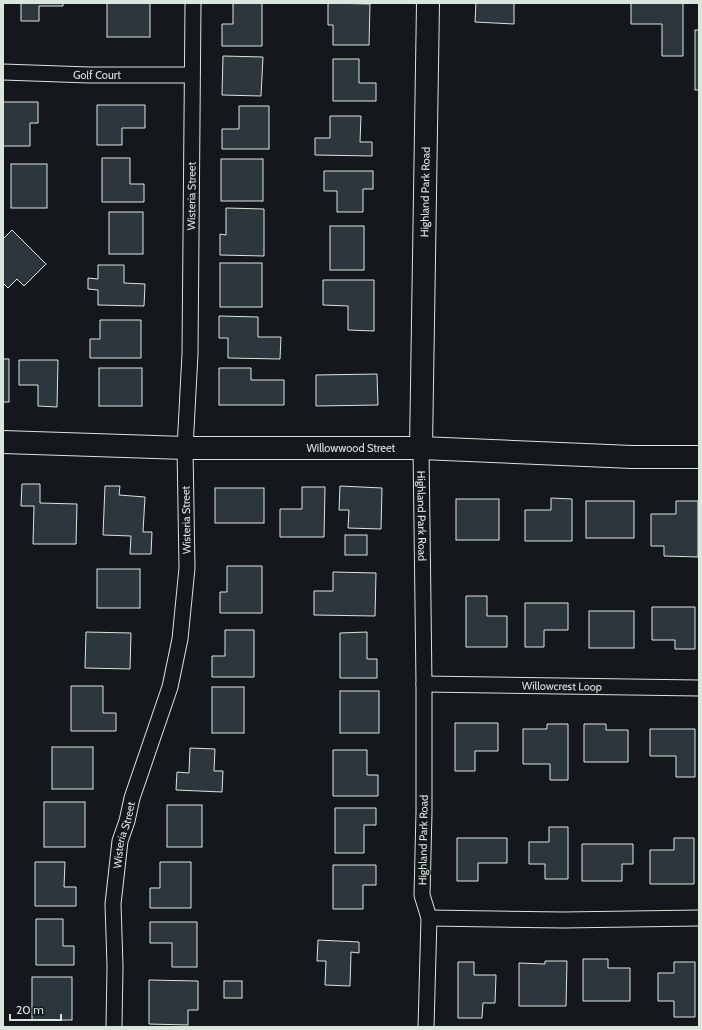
<svg xmlns="http://www.w3.org/2000/svg" width="702" height="1030" font-family="Cabin,sans-serif">
	<rect width="100%" height="100%" fill="#14181c"/>
	<g fill="#2c363c" stroke="#d8e6dc">
		<path d="M21 3H63V6H39V21H21Z"/>
		<rect x="107" y="3" width="43" height="34"/>
		<path d="M233 3H262V46H222V24H233Z"/>
		<path d="M328 3 370 4 369 45H333V25H328Z"/>
		<path d="M476 3H514V24L475 22Z"/>
		<path d="M631 3H683V56H662V24H631Z"/>
		<rect x="695" y="30" width="4" height="60"/>
		<path d="M223 56 263 57 261 96 222 95Z"/>
		<path d="M333 59H359V83H376V101H333Z"/>
		<path d="M3 102H38V123H30V146H3Z"/>
		<path d="M97 105H145V128H122V145H97Z"/>
		<path d="M239 106H269V149H222V129H239Z"/>
		<path d="M330 116H361L360 142H372V156L315 155V138H330Z"/>
		<path d="M102 158H130V184H144V202H102Z"/>
		<rect x="221" y="159" width="42" height="42"/>
		<rect x="11" y="164" width="36" height="44"/>
		<path d="M324 171H373V189H363V212H337V191H324Z"/>
		<path d="M226 208 264 209V256L220 255V234L226 235Z"/>
		<rect x="109" y="212" width="34" height="42"/>
		<rect x="330" y="226" width="34" height="44"/>
		<path d="M12 230 46 264 24 286 17 279 8 288 3 283V239Z"/>
		<rect x="220" y="263" width="42" height="44"/>
		<path d="M98 265H124V283L145 284 144 306 98 305V290L88 289V278L98 279Z"/>
		<path d="M323 280H374V331L348 330V306L323 305Z"/>
		<path d="M219 316 258 317V337H281L280 359 228 358V338H219Z"/>
		<path d="M100 320H141V358H90V339H100Z"/>
		<rect x="3" y="359" width="6" height="43"/>
		<path d="M19 360H58L57 407 38 406V385H19Z"/>
		<rect x="99" y="368" width="43" height="38"/>
		<path d="M219 368H251V380H284V405H219Z"/>
		<path d="M377 374 378 405 316 406V375Z"/>
		<path d="M22 484H40V503L77 504 76 544H33L34 506H21Z"/>
		<path d="M105 486H120L119 495 145 497 143 532H152L151 554H130L131 536 103 535Z"/>
		<path d="M340 486 382 488 381 529 348 528 349 510H339Z"/>
		<path d="M302 487H325L324 537H280V509H302Z"/>
		<rect x="215" y="488" width="49" height="35"/>
		<path d="M551 498 572 499V541H525V510H551Z"/>
		<rect x="456" y="499" width="43" height="41"/>
		<rect x="586" y="501" width="48" height="37"/>
		<path d="M676 501H698V557L664 556V546H651V514H676Z"/>
		<rect x="345" y="535" width="22" height="20"/>
		<path d="M227 566H262V613H220V592H227Z"/>
		<rect x="97" y="569" width="43" height="39"/>
		<path d="M333 572 376 573 375 616 314 615V591H333Z"/>
		<path d="M466 596H487V616H507V647H466Z"/>
		<path d="M525 603H568V630H544V647H525Z"/>
		<path d="M652 607H695V649H675V640H652Z"/>
		<rect x="589" y="611" width="45" height="37"/>
		<path d="M225 630H254V677H212V656H225Z"/>
		<path d="M86 632 131 633 130 669 85 668Z"/>
		<path d="M367 632V659H377V678H340V633Z"/>
		<path d="M71 686H103V713H116V731H71Z"/>
		<rect x="212" y="687" width="32" height="46"/>
		<rect x="340" y="691" width="39" height="42"/>
		<path d="M455 723H498V751H475V771H455Z"/>
		<path d="M547 724H568V780H550V764H523V729H547Z"/>
		<path d="M584 724H606V730H628V762H584Z"/>
		<path d="M650 729H695V777H676V756H650Z"/>
		<rect x="52" y="747" width="41" height="42"/>
		<path d="M190 748 215 749 214 771H223L222 792 176 790 177 772 189 773Z"/>
		<path d="M333 750H367V775H378V796H333Z"/>
		<rect x="44" y="802" width="41" height="45"/>
		<rect x="167" y="805" width="35" height="42"/>
		<path d="M335 808H376V825H364V853H335Z"/>
		<path d="M549 827H568V879H545V864H529V842H549Z"/>
		<path d="M457 838H507V863H478V881H457Z"/>
		<path d="M674 838H694V884H650V850H674Z"/>
		<path d="M582 844H633V864H622V881H582Z"/>
		<path d="M35 862H65L64 887H76V906H35Z"/>
		<path d="M160 862H191V908H150V888H160Z"/>
		<path d="M333 865H376V885H363V909H333Z"/>
		<path d="M36 919H63V946H74V965H36Z"/>
		<path d="M150 922H197V967H172V943H150Z"/>
		<path d="M318 940 359 942V953L351 952 350 986 325 985 326 961H317Z"/>
		<path d="M583 959H608V968H630V1001H583Z"/>
		<path d="M545 961H567L566 1006H519V963L545 964Z"/>
		<path d="M458 962H474V975H496L495 1003H483L482 1018H458Z"/>
		<path d="M674 962H695V1017H674V1001H658V973H674Z"/>
		<rect x="32" y="977" width="40" height="43"/>
		<path d="M149 980 198 981V1010H188V1025L149 1024Z"/>
		<rect x="224" y="981" width="18" height="17"/>
	</g>
	<g fill="none" stroke-linecap="round" stroke-linejoin="round">
		<defs>
			<g id="street">
				<path id="s1" d="M3 72 89 75H192"/>
				<path id="s2" d="M421 448 424 684V812L422 895 429 918 426 1027"/>
				<path id="s3" d="M424 684 699 688"/>
				<path d="M429 918 563 920 699 918"/>
				<path id="s4" d="M114 1027 115 966 113 904 120 841 127 821 132 798 170 687 180 639 187 568 185 448 190 354 193 3"/>
			</g>
			<g id="secondary">
				<path id="s5" d="M3 442 185 448H421L632 457H699"/>
				<path id="s6" d="M421 448 428 3"/>
			</g>
		</defs>
		<use href="#street" stroke="#d8e6dc" stroke-width="17"/>
		<use href="#secondary" stroke="#d8e6dc" stroke-width="24"/>
		<use href="#street" stroke="#14181c" stroke-width="15"/>
		<use href="#secondary" stroke="#14181c" stroke-width="22"/>
	</g>
	<g text-anchor="middle" stroke-width="3" stroke-linejoin="round" paint-order="stroke">
		<g font-size="11" fill="#d8e6dc" stroke="#14181c">
			<text dy="4" stroke="none"><textPath href="#s1" startOffset="94">Golf Court</textPath></text>
			<text dy="4" stroke="none"><textPath href="#s6" startOffset="256">Highland Park Road</textPath></text>
			<text dy="4" stroke="none"><textPath href="#s4" startOffset="841">Wisteria Street</textPath></text>
			<text dy="4" stroke="none"><textPath href="#s5" startOffset="348">Willowwood Street</textPath></text>
			<text dy="4" stroke="none"><textPath href="#s2" startOffset="68">Highland Park Road</textPath></text>
			<text transform="translate(186 520) rotate(-91)" y="4">Wisteria Street</text>
			<text dy="4" stroke="none"><textPath href="#s3" startOffset="138">Willowcrest Loop</textPath></text>
			<text dy="4" stroke="none"><textPath href="#s4" startOffset="193">Wisteria Street</textPath></text>
			<text transform="translate(423 840) rotate(-89)" y="4">Highland Park Road</text>
		</g>
	</g>
	<rect width="702" height="1030" fill="none" stroke="#d8e6dc" stroke-width="8"/>
	<path d="M10 1014v6h51v-6" fill="none" stroke="#d8e6dc" stroke-width="2"/>
	<text x="16" y="1014" font-size="12" fill="#d8e6dc" stroke="#14181c" stroke-width="3" paint-order="stroke">20 m</text>
</svg>
